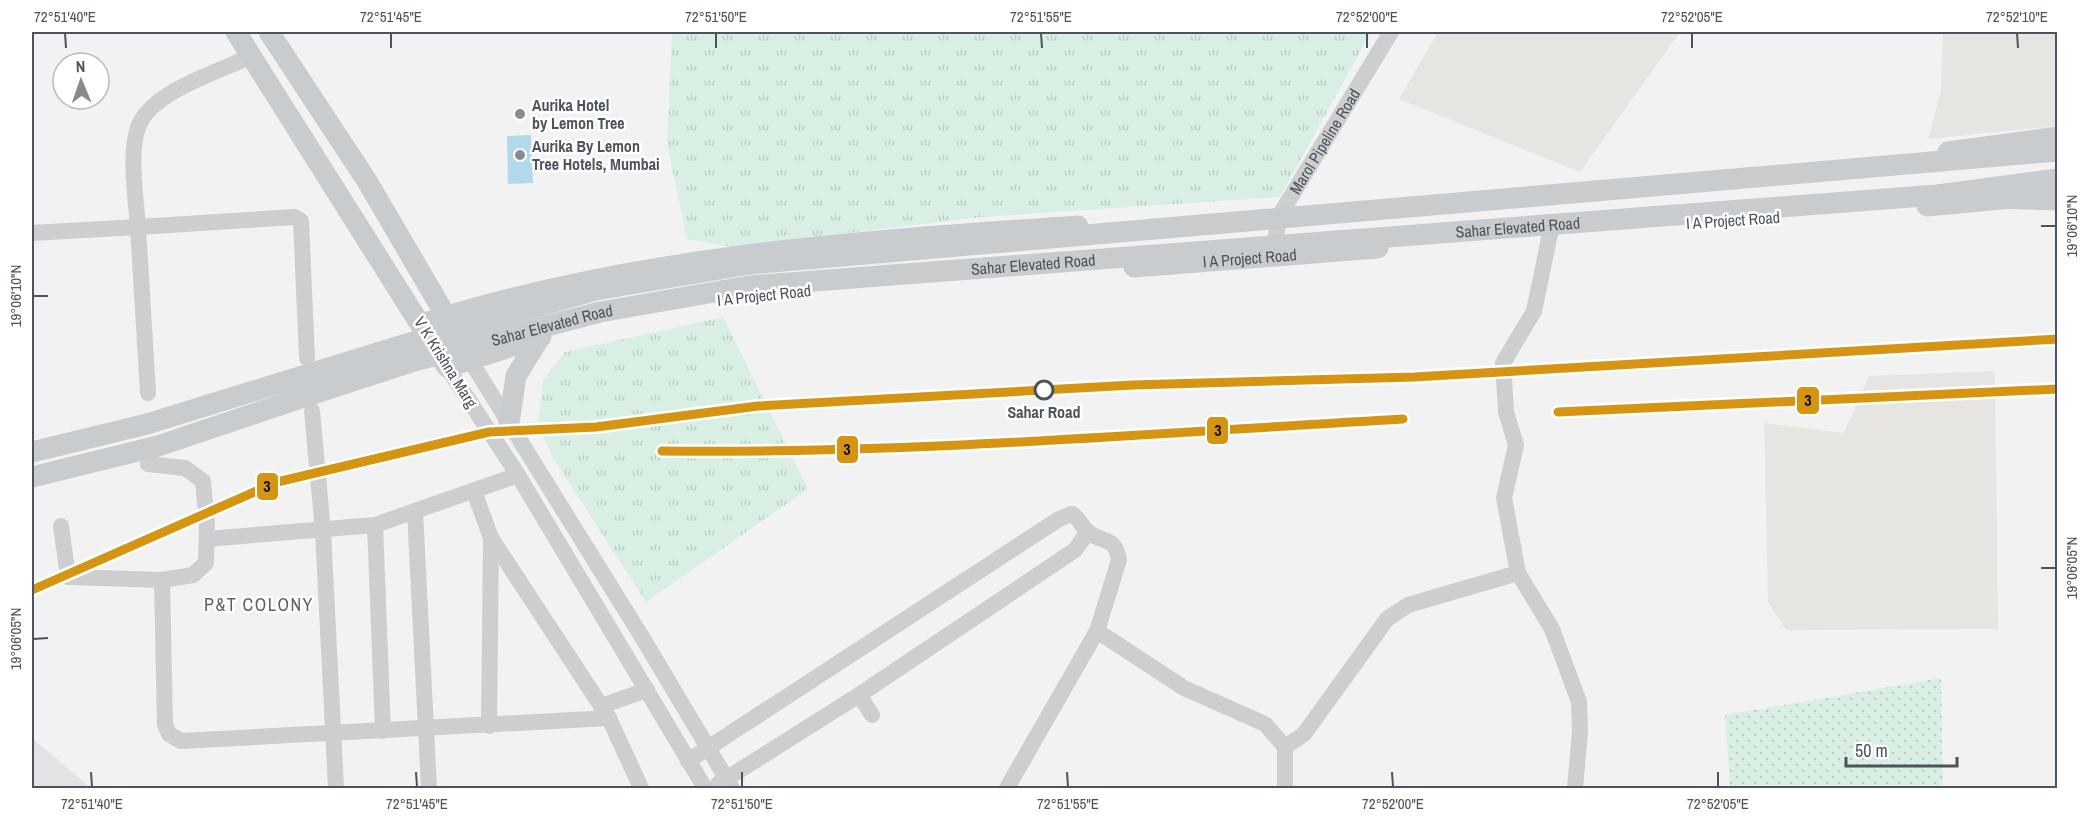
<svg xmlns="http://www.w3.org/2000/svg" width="2089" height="820" font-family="'Archivo Narrow',sans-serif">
	<defs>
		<pattern id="grass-tufts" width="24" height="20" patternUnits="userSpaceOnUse" patternTransform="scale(1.5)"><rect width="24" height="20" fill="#daefe3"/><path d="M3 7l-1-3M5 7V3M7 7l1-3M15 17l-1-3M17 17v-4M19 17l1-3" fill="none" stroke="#bdcfc5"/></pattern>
		<pattern id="park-dots" width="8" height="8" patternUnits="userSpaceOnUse" patternTransform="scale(1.5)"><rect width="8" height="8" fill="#daefe3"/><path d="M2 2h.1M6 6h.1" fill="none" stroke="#bdcfc5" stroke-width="1.8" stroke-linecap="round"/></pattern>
	</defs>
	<rect width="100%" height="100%" fill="#f3f2f2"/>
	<g fill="#e6e5e1">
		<path d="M1438 32H1680L1580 172 1399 99Z"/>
		<path d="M1943 32H2057V126L1928 139 1941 91Z"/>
		<path d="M1995 371 1998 629 1786 630 1768 602 1764 423 1844 433 1869 376Z"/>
	</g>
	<path fill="#e3e3e5" d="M32 738 91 788H32Z"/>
	<g fill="url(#grass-tufts)">
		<path d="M672 32H1371L1280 197 982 217 732 247 687 239 667 144Z"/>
		<path d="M723 317 808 489 646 602 553 458 538 423 543 380 565 352Z"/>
	</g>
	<path fill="url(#park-dots)" d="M1941 678 1943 788H1730L1725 715Z"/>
	<path fill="#b2d9e9" d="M531 135 533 183 508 184 507 136Z"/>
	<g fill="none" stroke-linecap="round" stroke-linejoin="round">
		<g stroke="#ccced0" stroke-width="16">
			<path d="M32 233 138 227C136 198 128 151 139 125 153 91 220 71 252 56"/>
			<path d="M1550 234 1534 311 1503 363 1506 412 1516 445 1504 498 1518 573 1552 629 1579 702 1580 731 1575 788"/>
			<path id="s1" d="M1271 257 1281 213 1391 32"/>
			<path d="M470 360 642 637 732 788"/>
			<path d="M447 367 518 475 705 788"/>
			<path d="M148 393 138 227 294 217 301 221 307 358"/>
			<path d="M312 411 323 531 336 788"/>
			<path d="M474 491 491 538 489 726"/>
			<path d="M415 511 429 788"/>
			<path d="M61 526 68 577 162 580 193 575 206 563 207 523 203 481 185 468 148 464"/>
			<path d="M491 538 609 718 641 788"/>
			<path d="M207 539 375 525"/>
			<path d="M162 580 165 725 169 734 181 741 609 718"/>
			<path d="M1097 631 1184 688 1265 724 1285 747V788"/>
			<path d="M859 695 872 715"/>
			<path d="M601 706 647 690"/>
			<path d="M383 731 375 525 518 475"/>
			<path d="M1285 747 1304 734 1387 619 1408 605 1518 573"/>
			<path d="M688 761 1059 519 1072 514C1080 519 1082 527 1088 532 1103 544 1115 535 1119 560L1097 631 1007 788"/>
			<path d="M718 784 859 695 1075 550 1088 532"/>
		</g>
		<g stroke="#c9ccce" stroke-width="21">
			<path d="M236 32 447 367 541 337"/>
			<path d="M269 32 367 181 453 328"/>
			<path d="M1948 152 2058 137"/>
			<path d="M1927 206 2012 198"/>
			<path id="s2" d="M1134 267 1378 248"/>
			<path d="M422 324C634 256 857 241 1078 226"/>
			<path d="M509 423 516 376 540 337"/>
			<path d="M32 452 147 424"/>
			<path d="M32 477 158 446 310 395"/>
		</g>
		<g stroke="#c9ccce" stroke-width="21">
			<path d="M1995 198 2058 200"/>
			<path id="s3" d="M310 395 414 361 600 312 749 286 1937 195 2058 179"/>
			<path d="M147 424 403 345 596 290 750 264 2058 151"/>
		</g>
		<defs>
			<g id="metro-1">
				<path d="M1558 412 2058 389"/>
				<path d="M662 451C909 454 1157 433 1403 419"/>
				<path d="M32 590 277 482 489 432 596 427 758 406 1133 385 1414 377 2058 339"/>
			</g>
		</defs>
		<use href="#metro-1" stroke="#fff" stroke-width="14"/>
		<use href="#metro-1" stroke="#d59513" stroke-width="9"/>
	</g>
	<path fill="none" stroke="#4b535d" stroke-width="2" d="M65 33 66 48M391 33V48M716 33V48M1041 33 1042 48M1367 33V48M1692 33V48M2017 33 2018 48M2041 226H2056M33 296H48M2041 568H2056M33 639 48 638M91 772 92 787M416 772 417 787M742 772V787M1067 772 1068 787M1392 772 1393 787M1718 772V787"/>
	<g fill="#868b91" stroke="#fff" stroke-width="2">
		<circle cx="520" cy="114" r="6"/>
		<circle cx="520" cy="155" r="6"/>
	</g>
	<circle fill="#fff" stroke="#4b535d" stroke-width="3" cx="1044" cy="390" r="9"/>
	<g text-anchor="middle" stroke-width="5" stroke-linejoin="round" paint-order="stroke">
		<g font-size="16" font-weight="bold" fill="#4b535d" stroke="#fff" text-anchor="start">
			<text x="532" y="111">Aurika Hotel<tspan x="532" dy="18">by Lemon Tree</tspan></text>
			<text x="532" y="152">Aurika By Lemon<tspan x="532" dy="18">Tree Hotels, Mumbai</tspan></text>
		</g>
		<g font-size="16" fill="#4b535d" stroke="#fff">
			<text dy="6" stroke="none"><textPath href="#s1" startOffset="129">Marol Pipeline Road</textPath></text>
			<text transform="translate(1733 220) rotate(-4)" y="6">I A Project Road</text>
			<text dy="6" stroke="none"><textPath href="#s3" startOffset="1224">Sahar Elevated Road</textPath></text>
			<text dy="6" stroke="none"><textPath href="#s2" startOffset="116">I A Project Road</textPath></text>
			<text dy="6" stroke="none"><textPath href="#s3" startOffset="738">Sahar Elevated Road</textPath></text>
			<text transform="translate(764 295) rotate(-6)" y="6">I A Project Road</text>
			<text dy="6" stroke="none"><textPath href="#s3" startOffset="252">Sahar Elevated Road</textPath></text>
			<text transform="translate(446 362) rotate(58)" y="6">V K Krishna Marg</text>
		</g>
		<g font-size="16" font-weight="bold" fill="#4b535d" stroke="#fff">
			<text x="1044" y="418">Sahar Road</text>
		</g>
		<g font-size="18" letter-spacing="1.5" fill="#5e6166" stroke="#fff">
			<text x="259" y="611">P&amp;T COLONY</text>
		</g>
	</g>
	<g stroke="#fff" stroke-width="2">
		<rect x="1796" y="386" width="24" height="29" rx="6" fill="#d59513"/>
		<rect x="1206" y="416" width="23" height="29" rx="6" fill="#d59513"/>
		<rect x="836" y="435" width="23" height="29" rx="6" fill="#d59513"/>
		<rect x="256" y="472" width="23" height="29" rx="6" fill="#d59513"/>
	</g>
	<g font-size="16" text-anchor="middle" font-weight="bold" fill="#111">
		<text x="1808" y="406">3</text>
		<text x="1218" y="436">3</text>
		<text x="847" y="455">3</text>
		<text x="267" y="492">3</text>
	</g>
	<rect width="2089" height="820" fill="none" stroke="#ffffff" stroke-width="66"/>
	<g transform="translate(81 81) rotate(358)"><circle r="28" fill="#ffffff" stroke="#b7babe" stroke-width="1.5"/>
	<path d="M0-4.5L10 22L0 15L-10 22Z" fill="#868b91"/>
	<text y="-9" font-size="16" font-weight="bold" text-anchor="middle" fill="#4b535d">N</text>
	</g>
	<path d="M1846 757v9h111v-9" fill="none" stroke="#4b535d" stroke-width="3"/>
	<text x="1855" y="757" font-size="18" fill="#4b535d" stroke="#ffffff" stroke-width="4.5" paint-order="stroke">50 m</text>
	<rect x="33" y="33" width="2023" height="754" fill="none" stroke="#4b535d" stroke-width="2"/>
	<g font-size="15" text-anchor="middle" fill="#4b535d">
		<text x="65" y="22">72°51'40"E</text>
		<text x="391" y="22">72°51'45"E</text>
		<text x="716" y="22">72°51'50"E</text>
		<text x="1041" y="22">72°51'55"E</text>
		<text x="1367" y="22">72°52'00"E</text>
		<text x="1692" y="22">72°52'05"E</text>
		<text x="2017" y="22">72°52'10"E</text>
		<text transform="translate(2072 226) rotate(-90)" y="5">19°06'10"N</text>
		<text transform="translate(16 296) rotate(-90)" y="5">19°06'10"N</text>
		<text transform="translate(2072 568) rotate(-90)" y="5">19°06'05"N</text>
		<text transform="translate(16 639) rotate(-90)" y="5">19°06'05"N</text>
		<text x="92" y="809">72°51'40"E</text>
		<text x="417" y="809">72°51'45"E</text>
		<text x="742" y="809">72°51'50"E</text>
		<text x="1068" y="809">72°51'55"E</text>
		<text x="1393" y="809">72°52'00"E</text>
		<text x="1718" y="809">72°52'05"E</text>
	</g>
</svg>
